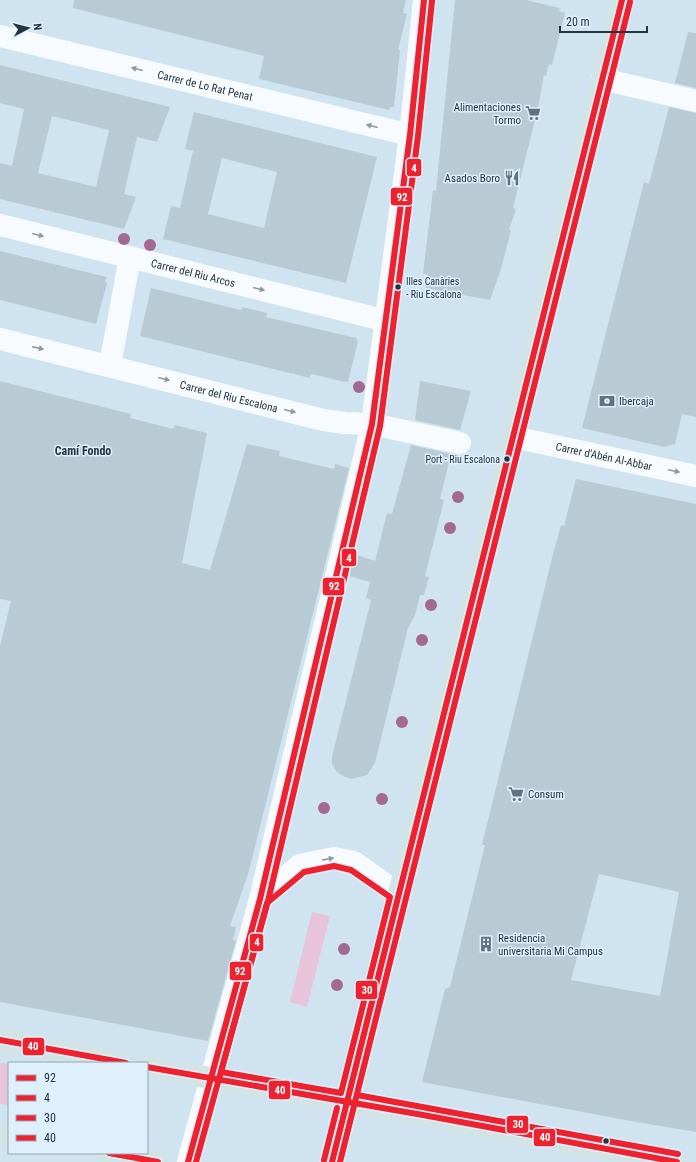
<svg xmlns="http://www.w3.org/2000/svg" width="696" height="1162" font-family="'Roboto Condensed',sans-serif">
	<rect width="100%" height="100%" fill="#cfe3f1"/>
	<g fill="#e7c4d9">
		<path d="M312 912 330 916 307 1007 290 1002Z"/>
		<path d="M0 1063 9 1064V1105L0 1104Z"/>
	</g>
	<g fill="#b8cbd5" fill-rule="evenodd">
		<path d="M74 0H406L403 13 407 14 398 50H400L394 107H390L389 110 259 79 264 56 73 8Z"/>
		<path d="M455 0H526L560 8 559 11 565 13 552 65 549 64 546 76 544 75 538 108 513 208 516 209 509 230H511L501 269 490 300 426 288 427 274H423L433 190 436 191Z"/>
		<path d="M688 32 696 33V88L675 83Z"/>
		<path d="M0 65 170 107 157 142 137 137 124 194 136 197 124 229 0 199V163L12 166 24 109 0 103ZM52 116 109 130 96 187 38 173Z"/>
		<path d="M669 107 696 113V417L682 414 675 444 664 447 582 428 644 182 649 184Z"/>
		<path d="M194 112 377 157 346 283 163 239 171 206 180 208 193 151 185 149ZM222 158 277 172 264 228 208 214Z"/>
		<path d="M0 251 107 277 105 282 107 283 96 324 0 300Z"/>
		<path d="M151 288 241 310 242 307 255 310 267 313 266 317 356 338 358 341 348 382 345 381V382L311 374 310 378 140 336Z"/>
		<path d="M0 381 131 414 130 418 173 429 175 425 207 433 182 563 210 570 247 444 280 451 279 456 334 469 335 464 349 468 249 871 230 926 236 927 233 940 236 941 208 1041 0 1002V646L11 601 0 599Z"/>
		<path d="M420 381 471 391 460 430 415 420Z"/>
		<path d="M411 445 451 454 440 499 444 500 425 576 429 577 424 595H420L415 615 408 628 375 763 367 775 352 779 345 777 337 772 332 764V757L371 600 366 598 370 582 349 576 354 554 375 561 387 513 392 514Z"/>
		<path d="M576 479 696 504V1132L631 1121 422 1082 445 989 450 987 485 845H482L552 558 561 525 564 526ZM599 874 679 892 660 996 571 980Z"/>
	</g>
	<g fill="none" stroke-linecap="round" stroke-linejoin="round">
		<g stroke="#f8fbfd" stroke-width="22">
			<path id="s1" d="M0 36 410 135"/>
			<path d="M602 79 696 101"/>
			<path id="s2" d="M0 225 387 321"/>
			<path id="s3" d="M0 339 323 420 345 423 372 424 460 443"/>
			<path d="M110 365 130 257"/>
			<path id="s4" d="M513 437 696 476"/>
			<path d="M260 899 300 865 334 858 354 862 399 894"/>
			<path d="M188 1162 260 899 372 424 410 135 424 0"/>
		</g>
		<g stroke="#d2e4e4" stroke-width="22">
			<path d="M0 1040 126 1063"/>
			<path d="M147 1067 423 1115 677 1162"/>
			<path d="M0 1133 9 1135"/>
			<path d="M109 1153 158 1162"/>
			<path d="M332 1162 622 0"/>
		</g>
		<defs>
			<g id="bus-1">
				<path d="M188 1162 260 899 372 424 410 135 424 0"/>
				<path d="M332 1162 622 0"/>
			</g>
			<g id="bus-2">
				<path d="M196 1162 268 901 380 426 418 136 432 1"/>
				<path d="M340 1162 630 2"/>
			</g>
			<g id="bus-3">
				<path d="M334 866 351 870 390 897 341 1093 221 1072 267 903 304 872Z"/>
				<path d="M357 1095 678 1154"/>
				<path d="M324 1160 337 1108"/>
			</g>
			<g id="bus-4">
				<path d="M0 1040 126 1063"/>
				<path d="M147 1067 423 1115 677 1162"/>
				<path d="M109 1153 158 1162"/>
			</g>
		</defs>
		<use href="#bus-1" stroke="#dff0fd" stroke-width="9"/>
		<use href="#bus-2" stroke="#dff0fd" stroke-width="9"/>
		<use href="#bus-3" stroke="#dff0fd" stroke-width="9"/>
		<use href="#bus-4" stroke="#dff0fd" stroke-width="9"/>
		<use href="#bus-1" stroke="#ed222e" stroke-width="6"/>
		<use href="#bus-2" stroke="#ed222e" stroke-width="6"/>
		<use href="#bus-3" stroke="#ed222e" stroke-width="6"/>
		<use href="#bus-4" stroke="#ed222e" stroke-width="6"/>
	</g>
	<g fill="#a36992">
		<circle cx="124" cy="239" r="6"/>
		<circle cx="150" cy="245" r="6"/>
		<circle cx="359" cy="387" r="6"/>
		<circle cx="458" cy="497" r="6"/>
		<circle cx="450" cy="528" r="6"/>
		<circle cx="431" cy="605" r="6"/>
		<circle cx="422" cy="640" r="6"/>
		<circle cx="402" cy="722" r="6"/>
		<circle cx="382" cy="799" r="6"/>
		<circle cx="324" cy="808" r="6"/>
		<circle cx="344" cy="949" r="6"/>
		<circle cx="337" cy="985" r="6"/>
	</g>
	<defs><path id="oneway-solid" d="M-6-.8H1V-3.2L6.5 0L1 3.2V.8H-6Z"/></defs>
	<g fill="#8e989f">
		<use href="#oneway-solid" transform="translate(137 69) rotate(-166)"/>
		<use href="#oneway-solid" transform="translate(372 126) rotate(-166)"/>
		<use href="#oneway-solid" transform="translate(38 235) rotate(14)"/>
		<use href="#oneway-solid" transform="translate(259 289) rotate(14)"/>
		<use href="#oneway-solid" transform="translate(38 348) rotate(13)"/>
		<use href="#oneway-solid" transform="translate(164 379) rotate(14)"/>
		<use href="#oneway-solid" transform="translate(290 411) rotate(14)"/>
		<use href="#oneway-solid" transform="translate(674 471) rotate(12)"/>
		<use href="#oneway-solid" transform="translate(328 859) rotate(-11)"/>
	</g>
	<defs>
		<symbol id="supermarket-bare" viewBox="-9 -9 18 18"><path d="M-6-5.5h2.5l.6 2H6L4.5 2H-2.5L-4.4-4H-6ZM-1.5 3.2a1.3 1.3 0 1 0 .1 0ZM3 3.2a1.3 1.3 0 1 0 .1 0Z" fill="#60727f" stroke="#dff0fd" stroke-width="2.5" paint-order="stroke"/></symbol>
		<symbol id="restaurant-bare" viewBox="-9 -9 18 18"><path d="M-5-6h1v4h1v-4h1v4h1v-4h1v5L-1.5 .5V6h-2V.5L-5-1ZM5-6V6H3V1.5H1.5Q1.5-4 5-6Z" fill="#60727f" stroke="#dff0fd" stroke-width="2.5" paint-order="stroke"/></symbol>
		<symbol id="bank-bare" viewBox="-9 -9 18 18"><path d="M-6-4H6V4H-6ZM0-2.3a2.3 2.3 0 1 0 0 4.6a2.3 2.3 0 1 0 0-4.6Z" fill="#60727f" stroke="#dff0fd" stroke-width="2.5" paint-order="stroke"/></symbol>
		<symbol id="building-bare" viewBox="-9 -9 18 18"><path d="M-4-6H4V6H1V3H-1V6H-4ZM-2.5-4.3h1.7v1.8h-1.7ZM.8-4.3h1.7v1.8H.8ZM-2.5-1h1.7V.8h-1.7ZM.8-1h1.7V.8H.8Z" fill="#60727f" stroke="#dff0fd" stroke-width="2.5" paint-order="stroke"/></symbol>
	</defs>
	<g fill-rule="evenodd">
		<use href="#supermarket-bare" x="522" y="102" width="22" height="22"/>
		<use href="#restaurant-bare" x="501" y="167" width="22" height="22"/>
		<use href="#bank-bare" x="596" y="390" width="22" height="22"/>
		<use href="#supermarket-bare" x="505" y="783" width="22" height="22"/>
		<use href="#building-bare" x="475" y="933" width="22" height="22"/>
	</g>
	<g fill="#243541" stroke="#dff0fd" stroke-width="1.5">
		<circle cx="398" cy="287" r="3.5"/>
		<circle cx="507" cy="459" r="3.5"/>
		<circle cx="606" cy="1141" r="3.5"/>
	</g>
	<g text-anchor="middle" stroke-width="3" stroke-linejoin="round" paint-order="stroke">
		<g font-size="10" fill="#243541" stroke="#dff0fd" text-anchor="start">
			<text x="406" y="285">Illes Canàries<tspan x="406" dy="13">- Riu Escalona</tspan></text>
			<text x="500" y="463" text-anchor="end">Port - Riu Escalona</text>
		</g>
		<g font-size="11" fill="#243541" stroke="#dff0fd">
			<text dy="4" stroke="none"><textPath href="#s1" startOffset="211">Carrer de Lo Rat Penat</textPath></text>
			<text dy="4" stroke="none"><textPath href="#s2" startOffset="199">Carrer del Riu Arcos</textPath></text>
			<text dy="4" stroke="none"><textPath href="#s3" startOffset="236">Carrer del Riu Escalona</textPath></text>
			<text dy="4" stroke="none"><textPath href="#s4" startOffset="93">Carrer d'Abén Al-Abbar</textPath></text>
		</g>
		<g font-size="11" fill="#243541" stroke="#dff0fd" text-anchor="start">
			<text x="521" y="111" text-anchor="end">Alimentaciones<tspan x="521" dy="13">Tormo</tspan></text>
			<text x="500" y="182" text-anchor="end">Asados Boro</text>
			<text x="619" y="405">Ibercaja</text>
			<text x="528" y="798">Consum</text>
			<text x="498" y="942">Residencia<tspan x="498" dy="13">universitaria Mi Campus</tspan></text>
		</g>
		<g font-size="12" font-weight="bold" fill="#243541" stroke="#dff0fd">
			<text x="83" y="455">Camí Fondo</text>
		</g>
	</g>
	<g stroke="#dff0fd" stroke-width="1.5">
		<rect x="406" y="158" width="16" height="19" rx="4" fill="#ed222e"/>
		<rect x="390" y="187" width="23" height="19" rx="4" fill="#ed222e"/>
		<rect x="341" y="548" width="16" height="19" rx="4" fill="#ed222e"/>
		<rect x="322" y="577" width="23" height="19" rx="4" fill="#ed222e"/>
		<rect x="249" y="933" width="15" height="19" rx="4" fill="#ed222e"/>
		<rect x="229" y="961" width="23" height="20" rx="4" fill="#ed222e"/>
		<rect x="355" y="980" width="23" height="20" rx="4" fill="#ed222e"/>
		<rect x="22" y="1037" width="23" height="19" rx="4" fill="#ed222e"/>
		<rect x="268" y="1080" width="23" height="20" rx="4" fill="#ed222e"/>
		<rect x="506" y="1115" width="23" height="19" rx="4" fill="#ed222e"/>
		<rect x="533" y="1128" width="23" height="19" rx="4" fill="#ed222e"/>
	</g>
	<g font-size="11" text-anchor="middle" font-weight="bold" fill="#fff">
		<text x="414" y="172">4</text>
		<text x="402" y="201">92</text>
		<text x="349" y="562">4</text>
		<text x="334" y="590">92</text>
		<text x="257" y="946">4</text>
		<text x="240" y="975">92</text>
		<text x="367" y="994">30</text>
		<text x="33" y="1050">40</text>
		<text x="280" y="1094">40</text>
		<text x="518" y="1128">30</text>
		<text x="545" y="1141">40</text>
	</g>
	<rect x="8" y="1062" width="140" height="92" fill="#dff0fd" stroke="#94a5b2"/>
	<rect x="16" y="1075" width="20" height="6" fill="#ed222e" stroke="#94a5b2"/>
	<text x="44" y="1082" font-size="12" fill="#243541">92</text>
	<rect x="16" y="1095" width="20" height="6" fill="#ed222e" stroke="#94a5b2"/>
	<text x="44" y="1102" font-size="12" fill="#243541">4</text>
	<rect x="16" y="1115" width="20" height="6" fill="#ed222e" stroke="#94a5b2"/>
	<text x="44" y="1122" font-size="12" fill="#243541">30</text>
	<rect x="16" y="1135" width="20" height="6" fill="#ed222e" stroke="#94a5b2"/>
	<text x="44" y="1142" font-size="12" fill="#243541">40</text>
	<g transform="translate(28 28) rotate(83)" stroke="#dff0fd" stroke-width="3" paint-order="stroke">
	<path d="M0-3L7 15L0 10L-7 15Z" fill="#243541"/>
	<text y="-6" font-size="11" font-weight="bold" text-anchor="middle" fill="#243541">N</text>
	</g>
	<path d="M560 26v6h87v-6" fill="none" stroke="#243541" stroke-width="2"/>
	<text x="566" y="26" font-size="12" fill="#243541" stroke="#dff0fd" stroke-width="3" paint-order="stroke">20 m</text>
</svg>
